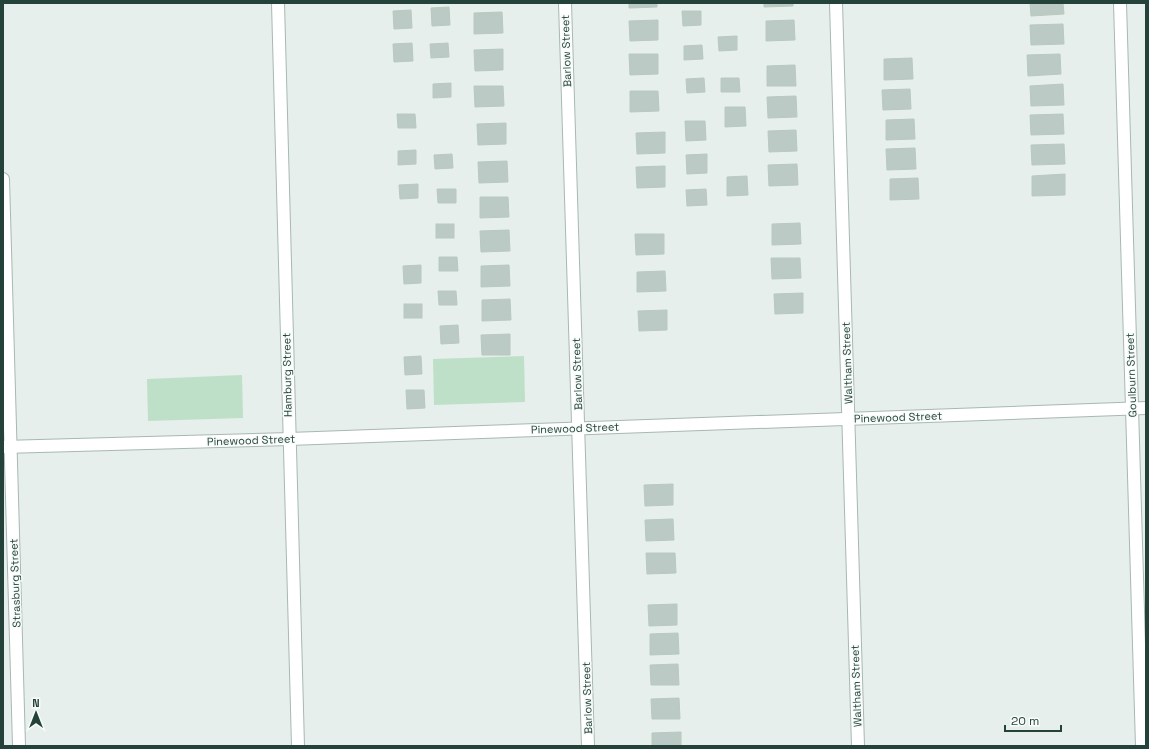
<svg xmlns="http://www.w3.org/2000/svg" width="1149" height="749" font-family="'Space Grotesk',sans-serif">
	<rect width="100%" height="100%" fill="#e6efeb"/>
	<g fill="#bfe0c8">
		<path d="M524 356 525 402 434 405 433 359Z"/>
		<path d="M242 375 243 418 148 421 147 379Z"/>
	</g>
	<g fill="#bbcac4" stroke="#b8c9c2">
		<path d="M629 3H657V7L629 8Z"/>
		<path d="M764 3H793V6L764 7Z"/>
		<path d="M1030 3H1063L1064 14 1031 16Z"/>
		<path d="M449 7 450 25 432 26 431 8Z"/>
		<path d="M411 10 412 28 394 29 393 11Z"/>
		<path d="M682 11H701V25L683 26Z"/>
		<path d="M502 12 503 33 474 34V13Z"/>
		<path d="M658 20V40L630 41 629 21Z"/>
		<path d="M794 20 795 40 766 41V21Z"/>
		<path d="M1063 24 1064 44 1031 45 1030 25Z"/>
		<path d="M737 36V50L719 51 718 37Z"/>
		<path d="M412 43 413 61 394 62 393 44Z"/>
		<path d="M448 43 449 57 431 58 430 44Z"/>
		<path d="M702 45 703 59 684 60V46Z"/>
		<path d="M503 49V70L475 71 474 50Z"/>
		<path d="M629 54H658V74L630 75Z"/>
		<path d="M1060 54 1061 74 1028 76 1027 55Z"/>
		<path d="M912 58 913 79 884 80V59Z"/>
		<path d="M795 65 796 86H767V66Z"/>
		<path d="M704 78 705 92 687 93 686 79Z"/>
		<path d="M721 78H739L740 92H721Z"/>
		<path d="M451 83V97L433 98V84Z"/>
		<path d="M1063 84 1064 105 1031 106 1030 86Z"/>
		<path d="M474 86H503L504 106 475 107Z"/>
		<path d="M910 89 911 109 883 110 882 90Z"/>
		<path d="M630 91H658L659 111 630 112Z"/>
		<path d="M796 96 797 117 768 118 767 97Z"/>
		<path d="M725 107H745L746 126 725 127Z"/>
		<path d="M397 114H415L416 128H398Z"/>
		<path d="M1063 114 1064 134 1031 135 1030 115Z"/>
		<path d="M914 119 915 139 886 140V120Z"/>
		<path d="M685 121H705L706 140 686 141Z"/>
		<path d="M506 123V144L478 145 477 124Z"/>
		<path d="M796 130 797 151 769 152 768 131Z"/>
		<path d="M665 132V153L637 154 636 133Z"/>
		<path d="M1064 144 1065 164 1032 165 1031 145Z"/>
		<path d="M915 148 916 169 887 170 886 149Z"/>
		<path d="M416 150V164L398 165V151Z"/>
		<path d="M452 154 453 168 435 169 434 155Z"/>
		<path d="M707 154V173L687 174 686 155Z"/>
		<path d="M507 161 508 182 479 183 478 162Z"/>
		<path d="M797 164 798 185 769 186 768 165Z"/>
		<path d="M665 166V187L637 188 636 167Z"/>
		<path d="M1065 174V195L1032 196V176Z"/>
		<path d="M747 176 748 195 727 196V177Z"/>
		<path d="M918 178 919 199 890 200V179Z"/>
		<path d="M418 184V198L400 199 399 185Z"/>
		<path d="M437 189H456V203H438Z"/>
		<path d="M706 189 707 205 687 206 686 190Z"/>
		<path d="M480 197H508L509 217 480 218Z"/>
		<path d="M800 223 801 244 772 245V224Z"/>
		<rect x="436" y="224" width="18" height="14"/>
		<path d="M509 230 510 251 481 252 480 231Z"/>
		<path d="M635 234H664V254L636 255Z"/>
		<path d="M439 257H457L458 271H439Z"/>
		<path d="M771 258H800L801 278 772 279Z"/>
		<path d="M421 265V283L404 284 403 266Z"/>
		<path d="M509 265 510 286 481 287V266Z"/>
		<path d="M665 271 666 291 637 292V272Z"/>
		<path d="M438 291H456L457 305H439Z"/>
		<path d="M803 293V313L775 314 774 294Z"/>
		<path d="M510 299 511 320 482 321V300Z"/>
		<rect x="404" y="304" width="18" height="14"/>
		<path d="M667 310V330L639 331 638 311Z"/>
		<path d="M458 325 459 343 441 344 440 326Z"/>
		<path d="M510 334V355H482L481 335Z"/>
		<path d="M421 356 422 374 405 375 404 357Z"/>
		<path d="M406 390H424L425 408 407 409Z"/>
		<path d="M673 484V505L645 506 644 485Z"/>
		<path d="M673 519 674 540 646 541 645 520Z"/>
		<path d="M646 553H675L676 573 647 574Z"/>
		<path d="M677 604V625L649 626 648 605Z"/>
		<path d="M678 633 679 654 650 655V634Z"/>
		<path d="M678 664 679 685H651L650 665Z"/>
		<path d="M679 698 680 719H652L651 699Z"/>
		<path d="M681 732V746H652V733Z"/>
	</g>
	<g fill="none" stroke-linecap="round" stroke-linejoin="round">
		<defs>
			<g id="minor">
				<path d="M278 3 298 746"/>
				<path d="M565 3 588 746"/>
				<path d="M836 3 858 746"/>
				<path d="M1120 3 1142 746"/>
				<path d="M3 179 19 746"/>
				<path d="M3 447 289 439 1146 408"/>
			</g>
		</defs>
		<use href="#minor" stroke="#a8b8b2" stroke-width="14"/>
		<use href="#minor" stroke="#fff" stroke-width="12"/>
	</g>
	<g text-anchor="middle" stroke-width="3" stroke-linejoin="round" paint-order="stroke">
		<g font-size="11" fill="#24423a" stroke="#f7fbf9">
			<text transform="translate(566 51) rotate(-92)" y="4">Barlow Street</text>
			<text transform="translate(847 363) rotate(-92)" y="4">Waltham Street</text>
			<text transform="translate(577 374) rotate(-92)" y="4">Barlow Street</text>
			<text transform="translate(287 375) rotate(-91)" y="4">Hamburg Street</text>
			<text transform="translate(1131 375) rotate(-92)" y="4">Goulburn Street</text>
			<text transform="translate(898 417) rotate(-2)" y="4">Pinewood Street</text>
			<text transform="translate(575 428) rotate(-2)" y="4">Pinewood Street</text>
			<text transform="translate(251 440) rotate(-2)" y="4">Pinewood Street</text>
			<text transform="translate(15 583) rotate(-92)" y="4">Strasburg Street</text>
			<text transform="translate(856 686) rotate(-92)" y="4">Waltham Street</text>
			<text transform="translate(587 698) rotate(-92)" y="4">Barlow Street</text>
		</g>
	</g>
	<rect width="1149" height="749" fill="none" stroke="#24423a" stroke-width="8"/>
	<g transform="translate(36 713)" stroke="#f7fbf9" stroke-width="3" paint-order="stroke">
	<path d="M0-3L7 15L0 10L-7 15Z" fill="#24423a"/>
	<text y="-6" font-size="11" font-weight="bold" text-anchor="middle" fill="#24423a">N</text>
	</g>
	<path d="M1005 725v6h56v-6" fill="none" stroke="#24423a" stroke-width="2"/>
	<text x="1011" y="725" font-size="12" fill="#24423a" stroke="#f7fbf9" stroke-width="3" paint-order="stroke">20 m</text>
</svg>
